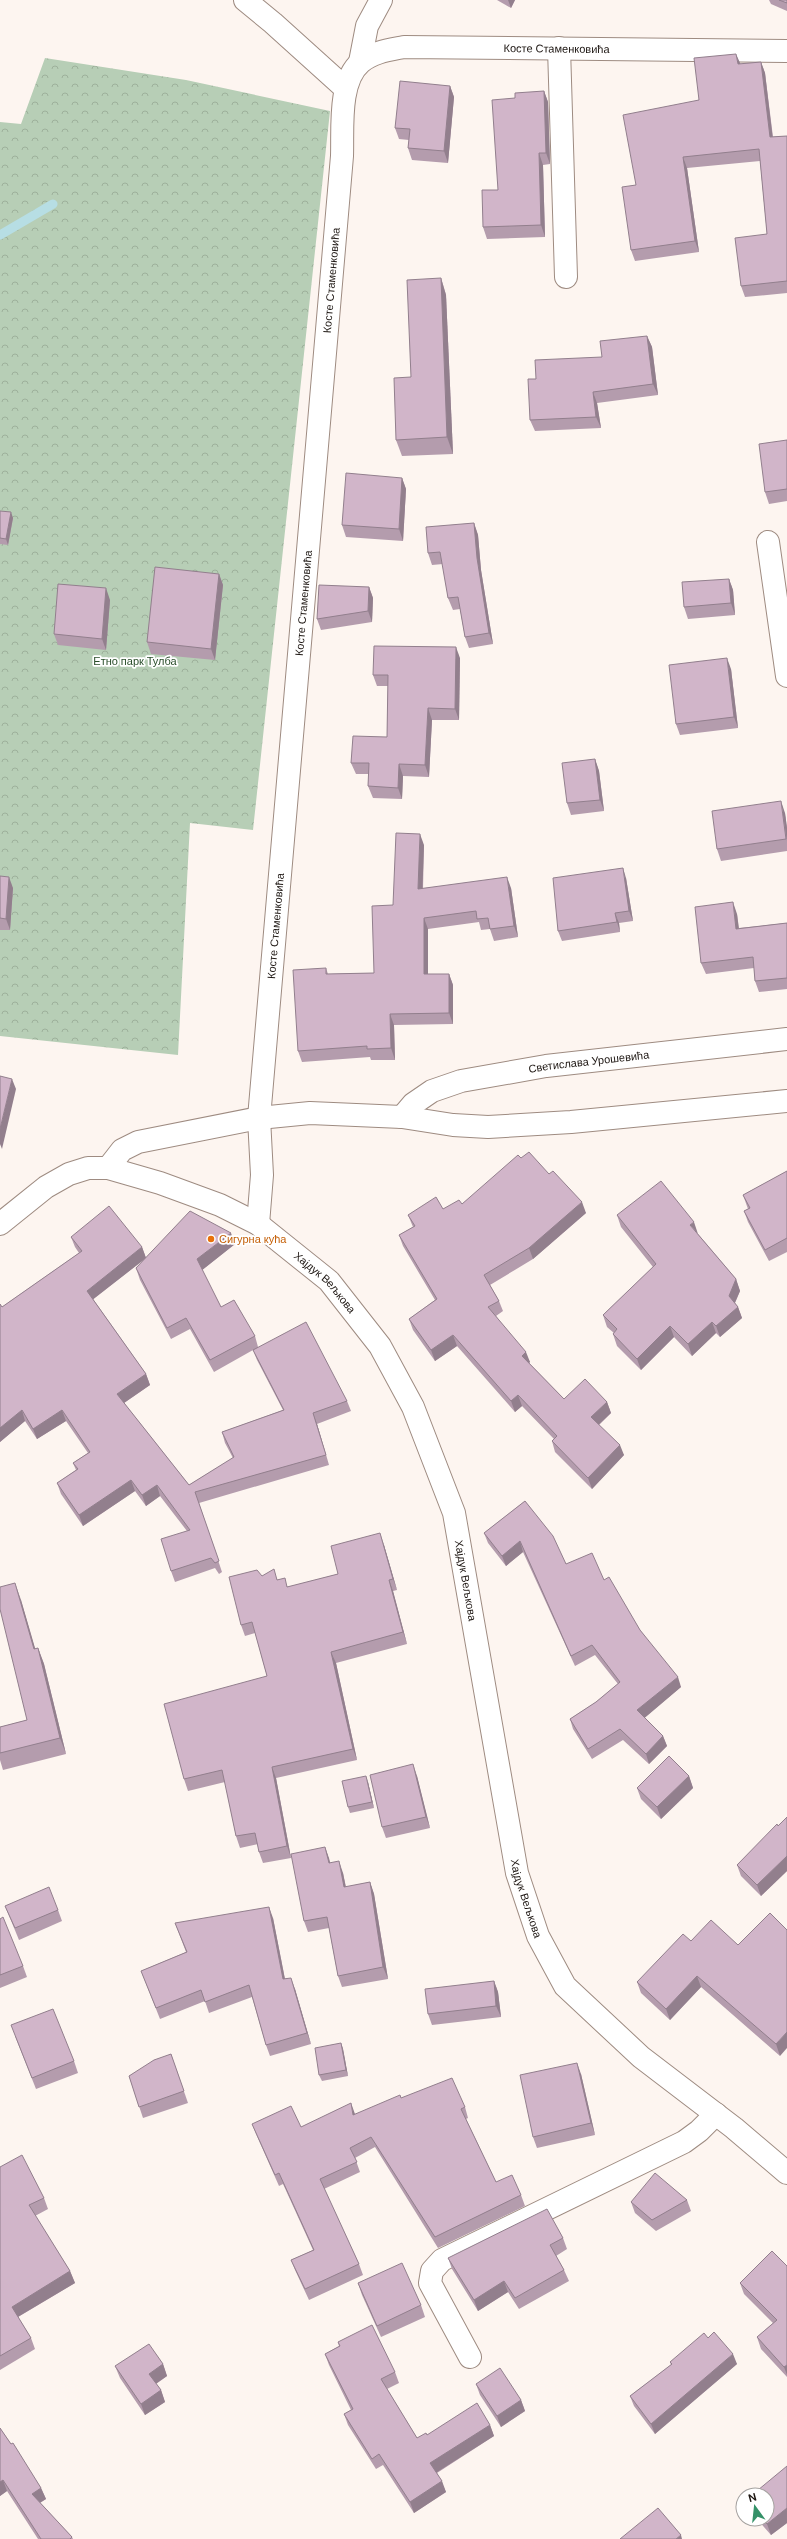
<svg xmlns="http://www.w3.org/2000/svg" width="787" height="2539" font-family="'DM Sans',sans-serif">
	<defs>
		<pattern id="forest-crowns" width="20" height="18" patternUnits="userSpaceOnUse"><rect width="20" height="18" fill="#b7ceb6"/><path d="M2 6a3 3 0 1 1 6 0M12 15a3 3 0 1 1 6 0" fill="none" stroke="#9db09b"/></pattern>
	</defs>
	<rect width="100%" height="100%" fill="#fdf5f0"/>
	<path fill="url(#forest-crowns)" d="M45 58 186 80 330 111 253 830 190 823 178 1055 0 1036V122L21 124Z"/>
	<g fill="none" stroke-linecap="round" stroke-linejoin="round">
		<path stroke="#b7dee4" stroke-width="9" d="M0 235 53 204"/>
		<defs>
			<g id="minor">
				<path d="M245 0 273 23 345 88"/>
				<path d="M559 48 566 277"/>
				<path d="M360 62 367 26 381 0"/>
				<path d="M768 542 787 676"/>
				<path id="s1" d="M402 1117 413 1104 432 1091 461 1081 546 1066 787 1039"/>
				<path d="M108 1168 122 1150 138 1142 259 1118 310 1113 402 1117 453 1125 488 1127 571 1122 787 1101"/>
				<path id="s2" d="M0 1224 46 1187 69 1174 88 1168H108L160 1183 220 1205 258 1224 329 1281 380 1346 413 1407 454 1513 517 1873 538 1936 565 1986 641 2057 734 2128 787 2173"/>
				<path id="s3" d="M258 1224 262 1175 259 1118 342 156C343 129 338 81 361 62 373 52 389 50 404 47L787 51"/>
				<path d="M470 2357 430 2283 432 2271 442 2260 684 2142 699 2131 716 2114"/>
			</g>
		</defs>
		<use href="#minor" stroke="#9e8b81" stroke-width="24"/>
		<use href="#minor" stroke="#fff" stroke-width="22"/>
	</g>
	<g fill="#b49cad">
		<path d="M497 0H515L511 8Z"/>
		<path d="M769 0H787V11L771 4Z"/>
		<path d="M761 62 765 73 773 137 787 136V293L745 297 741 286 767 234 760 161 687 168 699 252 635 261 631 250 636 185 699 100 740 64Z"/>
		<path d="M450 86 454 97 448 163 412 160 408 148 409 140 399 139 395 128Z"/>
		<path d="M544 91 548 102 550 164 543 165 545 237 487 239 483 227 498 190 515 98Z"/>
		<path d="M441 278 446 295 453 454 402 456 396 440 411 377Z"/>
		<path d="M647 336 652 347 658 395 597 403 601 428 535 431 530 420 536 379 602 357Z"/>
		<path d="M787 440V501L769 504 765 492Z"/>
		<path d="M402 478 406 489 403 541 346 537 342 525Z"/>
		<path d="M0 511 13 518 8 545 0 544Z"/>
		<path d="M474 523 478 535 481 570 493 644 469 648 465 637 460 609 453 610 448 598 443 564 432 565 428 553Z"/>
		<path d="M219 574 223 585 215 660 151 654 147 642Z"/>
		<path d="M729 579 733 590 735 615 688 619 684 607Z"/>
		<path d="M369 587 373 598 372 622 321 630 317 619Z"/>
		<path d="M110 600 106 650 58 645 54 634Z"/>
		<path d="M460 658 459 720H432L429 777 403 776 402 799 373 798 368 786 369 774H356L351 763 387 737 388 686H377L373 675Z"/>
		<path d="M731 669 738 728 680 735 676 724Z"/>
		<path d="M595 759 599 771 604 811 571 815 567 803Z"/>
		<path d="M785 813 787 828V851L721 861 717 849Z"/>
		<path d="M424 845 423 889 511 888 518 937 494 941 490 929 481 930 479 922 428 929V974H449L453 985V1024L394 1025 395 1060H371L370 1057 302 1062 298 1051 326 968 328 974 374 973 393 905Z"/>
		<path d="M0 876 13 888 10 930H0Z"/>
		<path d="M626 878 633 921 619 923 620 932 562 941 558 931Z"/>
		<path d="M737 914 739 928 787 923V989L759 992 755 981 754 968 706 974 701 963Z"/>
		<path d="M521 1158 549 1174 586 1213 533 1259 490 1285 499 1301 503 1311 496 1316 530 1362 529 1363 564 1399 607 1402 611 1413 599 1425 624 1455 592 1489 555 1452 552 1441 554 1439 522 1406 515 1412 457 1346 435 1361 413 1330 409 1319 435 1300 403 1246 399 1235 413 1227 408 1215 443 1209 462 1204Z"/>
		<path d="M787 1171V1252L769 1261 748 1222 744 1211 748 1209 743 1195Z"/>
		<path d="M617 1215 698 1234 736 1279 740 1291 735 1303 738 1307 742 1318 720 1337 716 1333 692 1356 674 1337 641 1370 617 1346 613 1334 614 1333 607 1327 603 1315 653 1267 621 1227Z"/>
		<path d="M71 1237 142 1247 146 1258 93 1299 146 1374 150 1385 124 1403 189 1485 233 1458 225 1443 222 1432 283 1410 257 1360 253 1350 214 1372 190 1329 171 1339 140 1280 136 1268 235 1244 202 1270 221 1307 255 1336 258 1347 347 1401 351 1411 317 1424 329 1465 199 1503 222 1572 219 1574 215 1568 175 1582 171 1571 187 1531 160 1496 146 1506 135 1491 83 1526 61 1494 57 1483 76 1470 73 1463 88 1453 66 1421 37 1439 25 1421 0 1442V1304L2 1307 79 1253 75 1247Z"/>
		<path d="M525 1501 566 1564 604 1580 640 1630 681 1687 644 1718 663 1736 667 1746 649 1764 623 1740 592 1759 573 1729 570 1719 596 1702 618 1684 595 1655 575 1666 523 1552 506 1566 488 1543 484 1533Z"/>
		<path d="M384 1545 397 1590 393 1591 407 1644 336 1663 357 1760 276 1778 291 1858 263 1863 259 1852 258 1844 240 1848 236 1836 225 1782 188 1791 184 1779 267 1676 255 1633 245 1636 241 1625 262 1576 278 1580 288 1587 338 1574Z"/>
		<path d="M21 1600 35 1649 38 1648 44 1664 66 1754 3 1770 0 1760V1727L27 1720Z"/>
		<path d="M417 1776 430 1828 386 1838 382 1827Z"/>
		<path d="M689 1776 693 1788 661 1819 641 1799 637 1788Z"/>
		<path d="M368 1782 374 1808 350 1813 348 1807Z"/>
		<path d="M787 1817V1871L761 1896 741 1876 737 1865Z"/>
		<path d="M325 1847 330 1863 343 1873 346 1887 370 1882 374 1894 388 1979 342 1987 338 1976 329 1928 308 1932 304 1921Z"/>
		<path d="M5 1906 58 1910 62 1921 19 1940Z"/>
		<path d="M770 1913 780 2056 701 1987 670 2020 641 1993 637 1982 691 1941 738 1945Z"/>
		<path d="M273 1918 285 1979 295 1989 311 2044 270 2056 266 2045 252 1997 209 2013 205 2001 160 2019 141 1971 186 1952 175 1923Z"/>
		<path d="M0 1919 23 1966 27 1977 0 1988Z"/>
		<path d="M494 1981 498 1992 501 2017 432 2025 428 2014Z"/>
		<path d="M15 2036 74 2061 78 2073 36 2089Z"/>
		<path d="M341 2043 343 2049 348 2076 322 2081 319 2075Z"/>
		<path d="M171 2054 188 2103 143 2118 129 2076Z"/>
		<path d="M581 2074 595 2135 537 2148 533 2137Z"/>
		<path d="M401 2098 465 2107 468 2118 466 2119 496 2182 521 2195 525 2206 438 2248 375 2147 355 2158 360 2172 324 2189 359 2264 363 2275 309 2300 295 2270 291 2260 313 2250 283 2184 279 2186 256 2134 252 2124 301 2127 355 2115Z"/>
		<path d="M0 2167 44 2198 48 2209 35 2216 70 2271 75 2283 18 2317 31 2338 35 2349 0 2370Z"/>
		<path d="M687 2200 691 2211 656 2231 635 2213 631 2202Z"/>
		<path d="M563 2238 567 2249 556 2256 564 2270 569 2281 519 2309 508 2292 478 2311 452 2269 448 2258Z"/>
		<path d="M787 2266V2377L761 2349 757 2337 773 2323 744 2294 740 2283Z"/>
		<path d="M358 2283 421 2305 425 2317 381 2337 362 2295Z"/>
		<path d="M708 2338 737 2364 655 2434 634 2406 630 2396 671 2365 670 2362Z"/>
		<path d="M338 2342 395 2372 399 2383 387 2389 417 2438 427 2435 490 2425 494 2436 437 2473 446 2492 414 2513 383 2465 376 2469 348 2425 344 2414 351 2410 329 2365 325 2354 339 2346Z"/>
		<path d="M163 2364 167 2376 156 2384 161 2390 165 2402 145 2415 120 2378 115 2366Z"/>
		<path d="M476 2384 521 2400 525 2411 501 2427 480 2395Z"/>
		<path d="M0 2428 41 2488 46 2499 40 2503 72 2537 73 2539H38L7 2491 0 2496Z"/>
		<path d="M787 2466V2523L771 2535 757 2519H767Z"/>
	</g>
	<g fill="#927f8d">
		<path d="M508 0H515L511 8Z"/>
		<path d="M736 54 741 65 738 64Z"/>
		<path d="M761 62 765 73 774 149 770 137Z"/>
		<path d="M450 86 454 97 448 163 444 151Z"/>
		<path d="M544 91 548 102 550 164 546 153Z"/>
		<path d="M539 153 543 165 545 237 541 225Z"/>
		<path d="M683 157 687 168 699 252 695 241Z"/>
		<path d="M441 278 446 295 453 454 447 437Z"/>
		<path d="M647 336 652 347 658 395 653 384Z"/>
		<path d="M593 392 597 403 601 428 596 417Z"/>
		<path d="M402 478 406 489 403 541 399 529Z"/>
		<path d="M11 512 13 518 8 545 6 539Z"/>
		<path d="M474 523 478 535 481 570 493 644 489 633 477 558Z"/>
		<path d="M219 574 223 585 215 660 211 649Z"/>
		<path d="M729 579 733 590 735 615 731 603Z"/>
		<path d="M369 587 373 598 372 622 368 611Z"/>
		<path d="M106 588 110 600 106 650 102 639Z"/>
		<path d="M456 647 460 658 459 720 455 709Z"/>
		<path d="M727 658 731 669 738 728 734 717Z"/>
		<path d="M428 708 432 720 429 777 425 765Z"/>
		<path d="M595 759 599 771 604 811 600 800Z"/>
		<path d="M399 764 403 776 402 799 398 788Z"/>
		<path d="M781 801 785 813 787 828V841Z"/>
		<path d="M420 834 424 845 422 900 418 889Z"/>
		<path d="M623 868 626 878 633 921 629 911Z"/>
		<path d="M9 877 13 888 10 930 6 919Z"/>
		<path d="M507 877 511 888 518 937 514 926Z"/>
		<path d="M733 902 737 914 740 940 736 929Z"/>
		<path d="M615 913 619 923 620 932 617 922Z"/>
		<path d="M424 918 428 929V985L424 974Z"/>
		<path d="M449 974 453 985V1024L449 1013Z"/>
		<path d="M390 1014 394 1025 395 1060 391 1048Z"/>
		<path d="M12 1079 16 1089 2 1149 0 1144V1129Z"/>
		<path d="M582 1202 586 1213 533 1259 529 1248Z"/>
		<path d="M694 1222 698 1234 690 1225Z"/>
		<path d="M231 1233 235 1244 201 1271 197 1259Z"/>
		<path d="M142 1247 146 1258 91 1301 87 1291Z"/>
		<path d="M736 1279 740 1291 733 1307 729 1296Z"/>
		<path d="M738 1307 742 1318 720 1337 716 1326Z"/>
		<path d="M712 1322 716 1333 692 1356 688 1344Z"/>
		<path d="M670 1326 674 1337 641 1370 637 1359Z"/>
		<path d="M453 1335 457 1346 435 1361 431 1350Z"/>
		<path d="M526 1352 530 1362 526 1366 522 1356Z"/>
		<path d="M146 1374 150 1385 121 1405 117 1394Z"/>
		<path d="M518 1395 522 1406 515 1412 511 1401Z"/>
		<path d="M607 1402 611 1413 595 1428 591 1417Z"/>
		<path d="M22 1410 25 1421 0 1442V1428Z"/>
		<path d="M62 1410 66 1421 37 1439 33 1429Z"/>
		<path d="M313 1413 317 1424 329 1465 326 1455Z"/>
		<path d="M620 1445 624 1455 592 1489 588 1478Z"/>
		<path d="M131 1480 135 1491 83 1526 79 1515Z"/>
		<path d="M157 1485 160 1496 146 1506 142 1495Z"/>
		<path d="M380 1533 384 1545 397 1590 393 1579Z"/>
		<path d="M520 1541 523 1552 506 1566 502 1556Z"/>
		<path d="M389 1580 393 1591 407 1644 403 1632Z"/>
		<path d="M15 1583 21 1600 40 1665 34 1649Z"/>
		<path d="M38 1648 44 1664 66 1754 60 1738Z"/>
		<path d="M331 1652 336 1663 357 1760 353 1749Z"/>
		<path d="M678 1677 681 1687 641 1721 637 1710Z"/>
		<path d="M663 1736 667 1746 649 1764 646 1754Z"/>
		<path d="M413 1764 417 1776 430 1828 426 1817Z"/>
		<path d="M272 1767 276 1778 291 1858 287 1846Z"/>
		<path d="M366 1776 368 1782 374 1808 372 1802Z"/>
		<path d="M689 1776 693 1788 661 1819 657 1807Z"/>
		<path d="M325 1847 329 1858 333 1875 329 1863Z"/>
		<path d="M787 1856V1871L761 1896 757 1885Z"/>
		<path d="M339 1861 343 1873 348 1899 344 1887Z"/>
		<path d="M370 1882 374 1894 388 1979 383 1967Z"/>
		<path d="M269 1907 273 1918 287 1990 283 1979Z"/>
		<path d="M697 1976 701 1987 670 2020 666 2009Z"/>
		<path d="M291 1978 295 1989 311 2044 307 2033Z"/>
		<path d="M494 1981 498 1992 501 2017 496 2006Z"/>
		<path d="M787 2032V2048L780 2056 776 2044Z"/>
		<path d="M341 2043 343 2049 348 2076 346 2070Z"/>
		<path d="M577 2063 581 2074 595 2135 591 2123Z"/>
		<path d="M351 2103 355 2114 357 2126 353 2115Z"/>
		<path d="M70 2271 75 2283 16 2318 12 2307Z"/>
		<path d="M504 2281 508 2292 478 2311 474 2300Z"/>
		<path d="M733 2354 737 2364 655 2434 651 2424Z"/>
		<path d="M163 2364 167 2376 154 2385 149 2374Z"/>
		<path d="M787 2365V2375L784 2367Z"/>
		<path d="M161 2390 165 2402 145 2415 141 2404Z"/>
		<path d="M521 2400 525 2411 501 2427 497 2416Z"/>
		<path d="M490 2425 494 2436 434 2474 430 2463Z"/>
		<path d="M3 2480 7 2491 0 2496V2482Z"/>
		<path d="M442 2481 446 2492 414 2513 410 2502Z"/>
		<path d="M41 2488 46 2499 36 2505 32 2494Z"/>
		<path d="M787 2508V2523L771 2535 767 2524Z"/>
		<path d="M681 2535 682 2539H676Z"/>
	</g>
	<g fill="#d1b5c9" stroke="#927f8d">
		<path d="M779 0H787V3Z"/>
		<path d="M736 54 738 64 761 62 770 137 787 136V281L741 286 735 238 767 234 759 149 683 157 695 241 631 250 622 187 636 185 623 115 699 100 694 58Z"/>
		<path d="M400 81 450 86 444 151 408 148 410 129 395 128Z"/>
		<path d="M544 91 546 153H539L541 225 483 227 482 190H498L492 100 515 98V93Z"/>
		<path d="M441 278 447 437 396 440 394 378 411 377 407 280Z"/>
		<path d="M647 336 653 384 593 392 596 417 530 420 528 379H536L535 360 602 357 600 341Z"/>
		<path d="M787 440V489L765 492 759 444Z"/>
		<path d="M346 473 402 478 399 529 342 525Z"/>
		<path d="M0 511 11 512 6 539 0 538Z"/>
		<path d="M474 523 477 558 489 633 465 637 458 597 448 598 440 552 428 553 426 527Z"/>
		<path d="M155 567 219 574 211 649 147 642Z"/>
		<path d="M729 579 731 603 684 607 682 582Z"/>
		<path d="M58 584 106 588 102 639 54 634Z"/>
		<path d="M319 585 369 587 368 611 317 619Z"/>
		<path d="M374 646 456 647 455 709 428 708 425 765 399 764 398 788 368 786 369 763H351L353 736 387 737 388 675H373Z"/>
		<path d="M727 658 734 717 676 724 669 665Z"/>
		<path d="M595 759 600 800 567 803 562 763Z"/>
		<path d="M781 801 786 839 717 849 712 811Z"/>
		<path d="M396 833 420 834 418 889 507 877 514 926 490 929 488 918 477 919 476 911 424 918V974H449V1013L390 1014 391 1048 367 1049V1046L298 1051 293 970 326 968V974L374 973 372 906 393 905Z"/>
		<path d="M623 868 629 911 615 913 617 922 558 931 553 878Z"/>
		<path d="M0 876 9 877 6 919 0 918Z"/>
		<path d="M733 902 736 929 787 923V978L755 981 753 957 701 963 695 907Z"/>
		<path d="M0 1076 12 1079 0 1129Z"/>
		<path d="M529 1152 549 1174 553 1171 582 1202 529 1248 484 1275 499 1301 488 1307 526 1352 522 1356 564 1399 585 1379 607 1402 591 1417 620 1445 588 1478 552 1441 557 1436 518 1395 511 1401 453 1335 431 1350 409 1319 437 1299 399 1235 415 1226 408 1215 436 1197 443 1209 459 1200 462 1204 518 1155 521 1158Z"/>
		<path d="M787 1171V1238L765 1250 744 1211 750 1208 743 1195Z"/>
		<path d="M661 1181 694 1222 690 1225 736 1279 729 1296 738 1307 716 1326 712 1322 688 1344 670 1326 637 1359 613 1334 617 1329 603 1315 656 1264 617 1215Z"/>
		<path d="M109 1206 142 1247 87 1291 146 1374 117 1394 189 1485 234 1457 222 1432 284 1410 253 1350 306 1322 347 1401 313 1413 326 1455 195 1492 219 1561 215 1563 211 1558 171 1571 161 1539 190 1530 157 1485 142 1495 131 1480 79 1515 57 1483 78 1469 73 1463 90 1452 62 1410 33 1429 22 1410 0 1428V1304L2 1307 82 1251 71 1237Z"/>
		<path d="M190 1211 231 1233 197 1259 221 1307 234 1300 255 1336 210 1360 186 1318 167 1328 136 1268Z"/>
		<path d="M525 1501 553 1536 566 1564 592 1553 604 1580 609 1577 640 1630 678 1677 637 1710 663 1736 646 1754 620 1729 588 1749 570 1719 596 1702 620 1682 592 1645 571 1656 520 1541 502 1556 484 1533Z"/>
		<path d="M380 1533 393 1579 389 1580 403 1632 331 1652 353 1749 272 1767 287 1846 259 1852 255 1833 236 1836 222 1770 184 1779 164 1704 267 1676 252 1622 241 1625 229 1577 257 1570 262 1576 274 1569 277 1580 285 1578 287 1587 338 1574 331 1546Z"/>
		<path d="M15 1583 34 1649 38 1648 60 1738 0 1753V1727L27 1720 0 1609V1587Z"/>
		<path d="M669 1756 689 1776 657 1807 637 1788Z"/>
		<path d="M413 1764 426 1817 382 1827 370 1775Z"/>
		<path d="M366 1776 372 1802 348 1807 342 1781Z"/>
		<path d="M787 1817V1856L757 1885 737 1865 777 1824 778 1826Z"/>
		<path d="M325 1847 329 1863 339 1861 344 1887 370 1882 383 1967 338 1976 327 1917 304 1921 291 1854Z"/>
		<path d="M49 1887 58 1910 15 1928 5 1906Z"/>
		<path d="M269 1907 283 1979 291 1978 307 2033 266 2045 249 1985 205 2002 201 1990 156 2008 141 1971 187 1952 175 1923Z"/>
		<path d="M770 1913 787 1930V2032L776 2044 697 1976 666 2009 637 1982 683 1934 691 1941 711 1920 738 1945Z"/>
		<path d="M3 1917 23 1966 0 1975V1919Z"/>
		<path d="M494 1981 496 2006 428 2014 425 1989Z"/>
		<path d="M53 2009 74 2061 32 2078 11 2025Z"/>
		<path d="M341 2043 346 2070 319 2075 315 2048Z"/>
		<path d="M171 2054 184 2091 139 2107 129 2076 154 2060Z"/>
		<path d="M577 2063 591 2123 533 2137 520 2075Z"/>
		<path d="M452 2078 465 2107 461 2109 496 2182 512 2175 521 2195 435 2237 371 2137 350 2148 357 2162 320 2179 359 2264 305 2289 291 2260 314 2250 279 2173 275 2175 252 2124 291 2106 301 2127 351 2103 353 2115 400 2095 401 2098Z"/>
		<path d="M22 2155 44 2198 29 2205 70 2271 12 2307 31 2338 0 2356V2167Z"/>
		<path d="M655 2173 687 2200 652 2220 631 2202Z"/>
		<path d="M547 2209 563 2238 550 2245 564 2270 515 2298 504 2281 474 2300 448 2258Z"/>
		<path d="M772 2251 787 2266V2365L784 2367 757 2337 777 2320 740 2283Z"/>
		<path d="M402 2263 421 2305 377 2326 358 2283Z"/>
		<path d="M372 2325 395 2372 381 2379 417 2438 426 2433 427 2435 477 2403 490 2425 430 2463 442 2481 410 2502 379 2454 372 2459 344 2414 353 2409 325 2354 340 2346 338 2342Z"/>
		<path d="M714 2332 733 2354 651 2424 630 2396 672 2364 670 2362 704 2333 708 2338Z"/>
		<path d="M149 2344 163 2364 149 2374 161 2390 141 2404 115 2366Z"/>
		<path d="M500 2368 521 2400 497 2416 476 2384Z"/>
		<path d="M0 2428 11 2444 13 2443 41 2488 32 2494 72 2537 70 2539H41L3 2480 0 2482Z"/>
		<path d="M787 2466V2508L767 2524 763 2519H767V2495H752Z"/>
		<path d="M658 2508 681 2535 676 2539H620Z"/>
	</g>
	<circle fill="#e8710a" stroke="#fff" stroke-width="1.5" cx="211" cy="1239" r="4"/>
	<g text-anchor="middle" stroke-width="3.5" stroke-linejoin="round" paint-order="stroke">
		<g font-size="11" fill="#1d1612" stroke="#fff">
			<text dy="4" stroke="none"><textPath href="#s3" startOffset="1369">Косте Стаменковића</textPath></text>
			<text dy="4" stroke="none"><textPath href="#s3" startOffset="947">Косте Стаменковића</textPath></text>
			<text dy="4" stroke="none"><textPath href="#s3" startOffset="623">Косте Стаменковића</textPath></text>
			<text dy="4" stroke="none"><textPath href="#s3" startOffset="299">Косте Стаменковића</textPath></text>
			<text dy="4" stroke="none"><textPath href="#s1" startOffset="200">Светислава Урошевића</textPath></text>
			<text dy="4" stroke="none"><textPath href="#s2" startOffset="375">Хајдук Вељкова</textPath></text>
			<text dy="4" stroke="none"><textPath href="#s2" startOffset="711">Хајдук Вељкова</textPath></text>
			<text dy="4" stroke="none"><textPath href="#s2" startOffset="1035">Хајдук Вељкова</textPath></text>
		</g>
		<g font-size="11" fill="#294d2a" stroke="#fff">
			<text x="135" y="665">Етно парк Тулба</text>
		</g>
		<g font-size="11" fill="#c56008" stroke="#fff" text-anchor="start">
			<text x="219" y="1243">Сигурна кућа</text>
		</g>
	</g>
	<g transform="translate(755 2507) rotate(345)"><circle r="19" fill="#ffffff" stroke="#a5a2a0"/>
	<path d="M0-3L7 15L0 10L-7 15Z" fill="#359168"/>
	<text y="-6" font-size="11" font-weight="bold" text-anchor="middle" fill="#1d1612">N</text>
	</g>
</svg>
